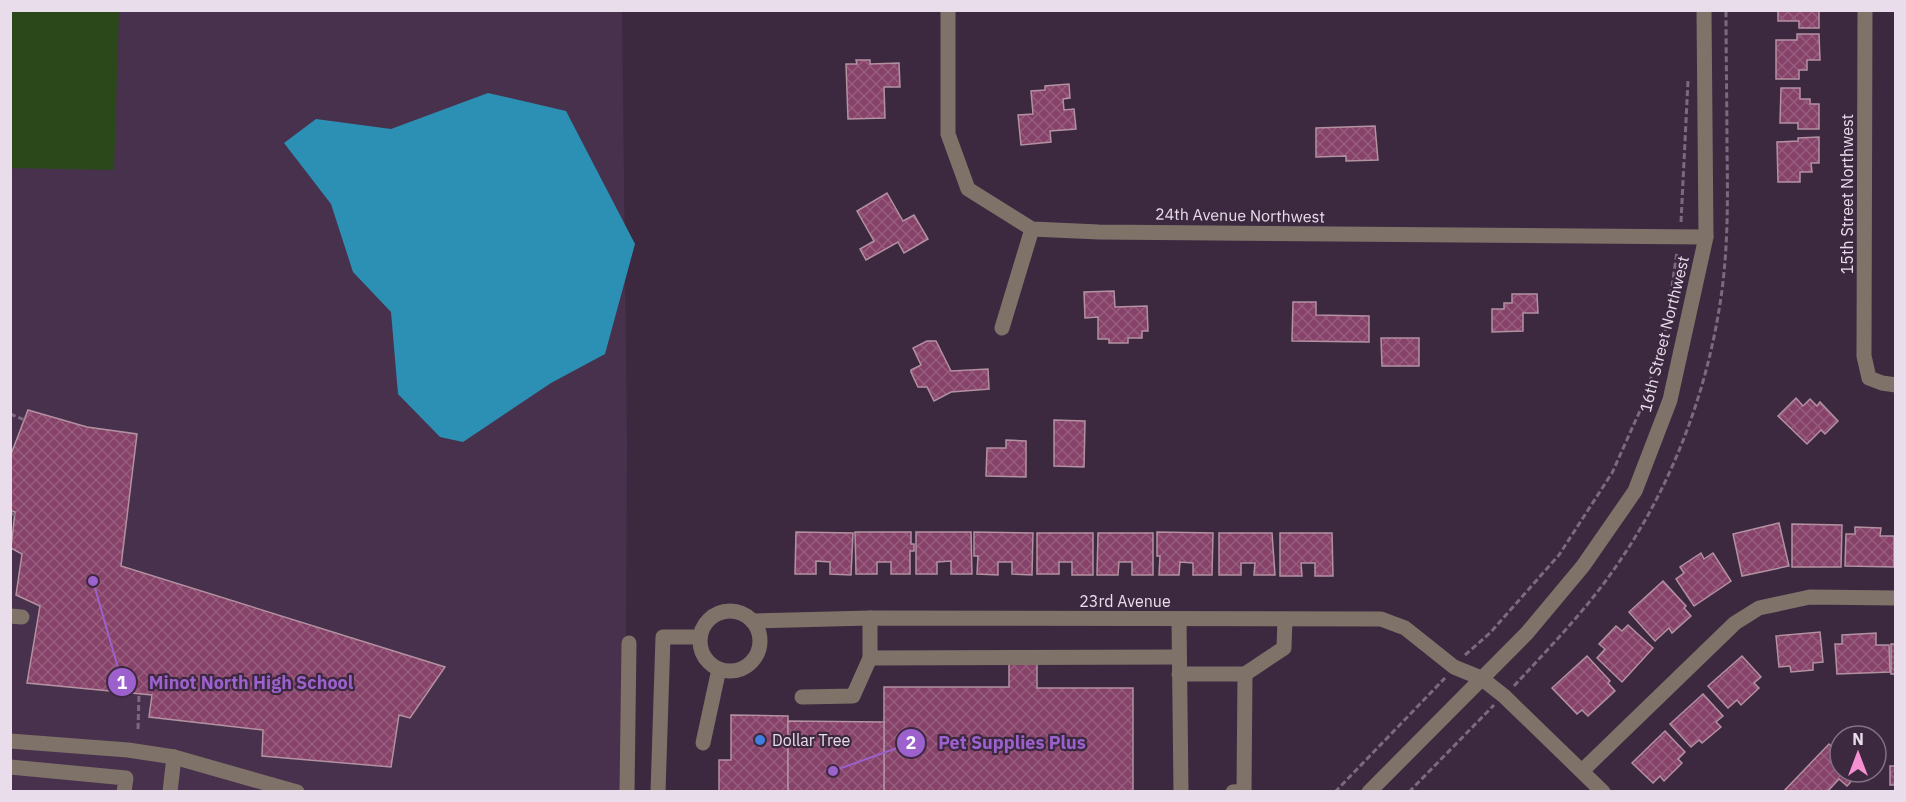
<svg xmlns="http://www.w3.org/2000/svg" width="1906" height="802" font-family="'IBM Plex Sans',sans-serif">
	<defs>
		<pattern id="building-cross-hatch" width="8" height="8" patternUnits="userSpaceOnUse" patternTransform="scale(1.5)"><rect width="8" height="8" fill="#864268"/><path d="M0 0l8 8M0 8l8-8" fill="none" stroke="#975d7e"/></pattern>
	</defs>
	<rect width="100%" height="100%" fill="#3c2940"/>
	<path fill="#48314c" d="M10 11H622L627 444 625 791H11Z"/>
	<path fill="#2a481a" d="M11 10 119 11 114 170 11 168Z"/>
	<path fill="#2c90b4" d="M488 93 566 111 635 244 605 354 551 383 463 442 440 437 398 394 391 312 353 272 331 204 284 143 316 119 391 129Z"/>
	<g fill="url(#building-cross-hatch)" stroke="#b391a1" stroke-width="1.5">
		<path d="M1778 10H1819V28H1799V21H1778Z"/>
		<path d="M1797 34H1819L1820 60H1807V70H1799V79H1776V40H1797Z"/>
		<path d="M856 60H870V64L899 63 900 87H884L885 118 848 119 846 64H857Z"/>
		<path d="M1069 84 1070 98 1063 99 1064 110 1074 109 1076 129 1050 131 1051 142 1021 145 1018 115 1033 114 1031 91 1045 90V86Z"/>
		<path d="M1781 88H1800V99H1810V104H1819V129H1798V123H1780Z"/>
		<path d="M1375 126 1378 160 1346 161V156L1316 157V128Z"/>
		<path d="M1819 137V163H1811L1812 172H1800V182H1778L1777 142 1798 141V138Z"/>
		<path d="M887 193 903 221 914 215 928 239 904 253 898 242 866 260 860 249 874 241 857 211Z"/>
		<path d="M1114 291 1115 307 1147 306 1148 331H1142V338H1128V343H1109V339H1098V317L1085 318 1084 292Z"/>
		<path d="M1512 294H1537L1538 313H1523V331L1492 332V309H1504V303H1512Z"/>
		<path d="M1293 302H1316V315L1369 316V342L1292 341Z"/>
		<path d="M1381 338H1419V366H1382Z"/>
		<path d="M927 341H936L951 371 988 369 989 389 951 392 934 401 927 387H918L911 372V370L921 365 913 348Z"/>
		<path d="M1796 398 1803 406 1810 399 1817 406 1820 402 1838 421 1825 434 1821 430 1807 444 1778 416Z"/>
		<path d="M28 410 87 427 137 434 121 566 445 667 410 718 399 715 391 767 262 756 263 730 149 717 152 695 27 683 40 606 16 595 22 554 11 548 15 512 10 510V457Z"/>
		<path d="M1054 420 1085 421 1084 467 1054 466Z"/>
		<path d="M1006 440 1026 441V477L986 476 987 448H1006Z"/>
		<path d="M1779 523 1789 566 1742 576 1733 534Z"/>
		<path d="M1792 524 1842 525 1841 567H1792Z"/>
		<path d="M1855 527 1881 528 1880 536H1894V567L1845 566 1846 534H1855Z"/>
		<path d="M796 532 853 533 851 575 830 574V562L816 561V574H795Z"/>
		<path d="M855 532H911V544H914V551H910V574H891V562H877V574H856Z"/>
		<path d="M916 532H971L972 574H951V561L937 562V574H916Z"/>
		<path d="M974 532 1033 533 1032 575 1012 574V562H998V575L977 574 978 556H974Z"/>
		<path d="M1157 532 1213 533 1212 575H1193V563L1180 562 1179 575H1159L1160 556H1157Z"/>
		<path d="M1037 533H1093V575H1072V562H1059V574H1037Z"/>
		<path d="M1098 533H1153V575H1132V562H1119L1118 575H1097Z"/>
		<path d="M1219 533H1272L1275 575H1254L1255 563H1241V575H1219Z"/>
		<path d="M1280 533H1332L1333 576H1315V563H1301L1302 576H1280Z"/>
		<path d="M1701 553 1704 559 1713 553 1731 581 1694 606 1676 579 1684 573 1680 567Z"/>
		<path d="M1663 581 1686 606 1684 608 1691 616 1672 633 1669 628 1655 641 1629 612Z"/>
		<path d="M1628 625 1653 648 1622 682 1597 658 1605 649 1599 644 1616 626 1622 631Z"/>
		<path d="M1820 632 1823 662 1813 663V670L1791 672 1790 666 1779 667 1776 636Z"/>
		<path d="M1876 633V645H1889L1890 672 1837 674 1835 644H1842V635Z"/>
		<rect x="1891" y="644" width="5" height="30"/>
		<path d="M1587 656 1610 681 1608 683 1615 691 1588 716 1582 710 1577 714 1552 688Z"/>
		<path d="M1742 656 1761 677 1754 683 1759 688 1741 705 1737 700 1728 708 1708 686Z"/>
		<path d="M1009 663H1037V688H1133V792H884V687H1009Z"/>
		<path d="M1703 694 1723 716 1716 722 1721 727 1702 743 1699 740 1691 747 1670 724Z"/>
		<path d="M731 715 788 716V792H719V760H731Z"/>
		<path d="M788 721 884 722V792H788Z"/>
		<path d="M1665 731 1685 752 1678 759 1682 763 1664 781 1660 776 1653 783 1632 763Z"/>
		<path d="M1829 744 1840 754V772H1860L1847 786 1839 779 1827 792H1786L1785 790Z"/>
		<rect x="1890" y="766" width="6" height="19"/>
	</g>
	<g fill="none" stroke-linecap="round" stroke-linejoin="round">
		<g stroke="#7b6a7e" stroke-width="3" stroke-dasharray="6 3" stroke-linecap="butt">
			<path d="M1681 222 1688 81"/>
			<path d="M10 414 25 420"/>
			<path d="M10 513 15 515"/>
			<path d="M1465 655 1490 633 1559 555 1612 473 1643 404 1666 328 1677 252"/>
			<path d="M1514 686C1550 647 1587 609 1617 565 1669 490 1704 401 1719 310 1728 258 1728 204 1727 151 1727 104 1726 57 1726 10"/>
			<path d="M138 729 139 694"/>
			<path d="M1335 792 1445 678"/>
			<path d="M1409 792 1494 705"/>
		</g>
		<g stroke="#7f7369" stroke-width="15">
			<path d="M948 10V134L968 189 1032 229 1099 232 1706 237"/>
			<path d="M1865 10 1864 356 1869 378 1882 383 1896 385"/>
			<path d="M1002 328 1032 229"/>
			<circle cx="730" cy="641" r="30"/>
			<path d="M10 616 22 617"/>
			<path d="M870 618V658L1179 657"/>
			<path d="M1179 619 1181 792"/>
			<path d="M752 621 870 618 1381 619 1405 628 1454 667 1481 678 1504 696 1603 792"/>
			<path d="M1179 674H1245"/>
			<path d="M802 697 853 696 870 658"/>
			<path d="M10 741 128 750 174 757 297 792"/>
			<path d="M703 743 719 669"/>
			<path d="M10 767 126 778 124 792"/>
			<path d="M1582 771 1735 623 1759 608 1810 597 1896 598"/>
			<path d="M170 792 174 757"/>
			<path d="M627 792 629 643"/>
			<path d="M658 792 663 637H700"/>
			<path d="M1233 792 1244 791 1245 674 1284 648 1285 619"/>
			<path d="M1369 792 1527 633 1583 566 1635 491 1670 400 1706 237 1704 10"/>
		</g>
	</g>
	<circle fill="#3f7fe0" stroke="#3c2940" stroke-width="2" cx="760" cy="740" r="6"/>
	<g text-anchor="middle" stroke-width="4.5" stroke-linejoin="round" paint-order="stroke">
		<g font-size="16" fill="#e9ddeb" stroke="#3c2940">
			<text transform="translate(1847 194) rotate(-90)" y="6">15th Street Northwest</text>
			<text transform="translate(1240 215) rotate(1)" y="6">24th Avenue Northwest</text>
			<text transform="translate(1664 334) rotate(-76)" y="6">16th Street Northwest</text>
			<text x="1125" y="607">23rd Avenue</text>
		</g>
		<g font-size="16" fill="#e9ddeb" stroke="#3c2940" text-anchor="start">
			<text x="772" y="746">Dollar Tree</text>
		</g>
	</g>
	<path fill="none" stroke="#9c61cc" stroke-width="2" d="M93 581L122 682M833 771L911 743"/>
	<g fill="#9c61cc" stroke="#3c2940" stroke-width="2">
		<circle cx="93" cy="581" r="6"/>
		<circle cx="833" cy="771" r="6"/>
		<circle cx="122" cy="682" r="15"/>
		<circle cx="911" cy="743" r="15"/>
	</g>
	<g font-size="18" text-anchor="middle" font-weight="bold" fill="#fff">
		<text x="122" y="689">1</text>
		<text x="911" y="749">2</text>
	</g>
	<g font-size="18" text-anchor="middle" font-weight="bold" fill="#9c61cc" stroke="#3c2940" stroke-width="4.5" stroke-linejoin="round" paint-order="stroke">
		<text x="251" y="689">Minot North High School</text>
		<text x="1012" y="749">Pet Supplies Plus</text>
	</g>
	<rect width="1906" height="802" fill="none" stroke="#e9ddeb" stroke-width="24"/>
	<g transform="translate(1858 754)"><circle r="28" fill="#3c2940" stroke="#817184" stroke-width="1.5"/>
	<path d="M0-4.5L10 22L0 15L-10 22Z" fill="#f591d2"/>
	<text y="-9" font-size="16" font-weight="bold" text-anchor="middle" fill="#e9ddeb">N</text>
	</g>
</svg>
